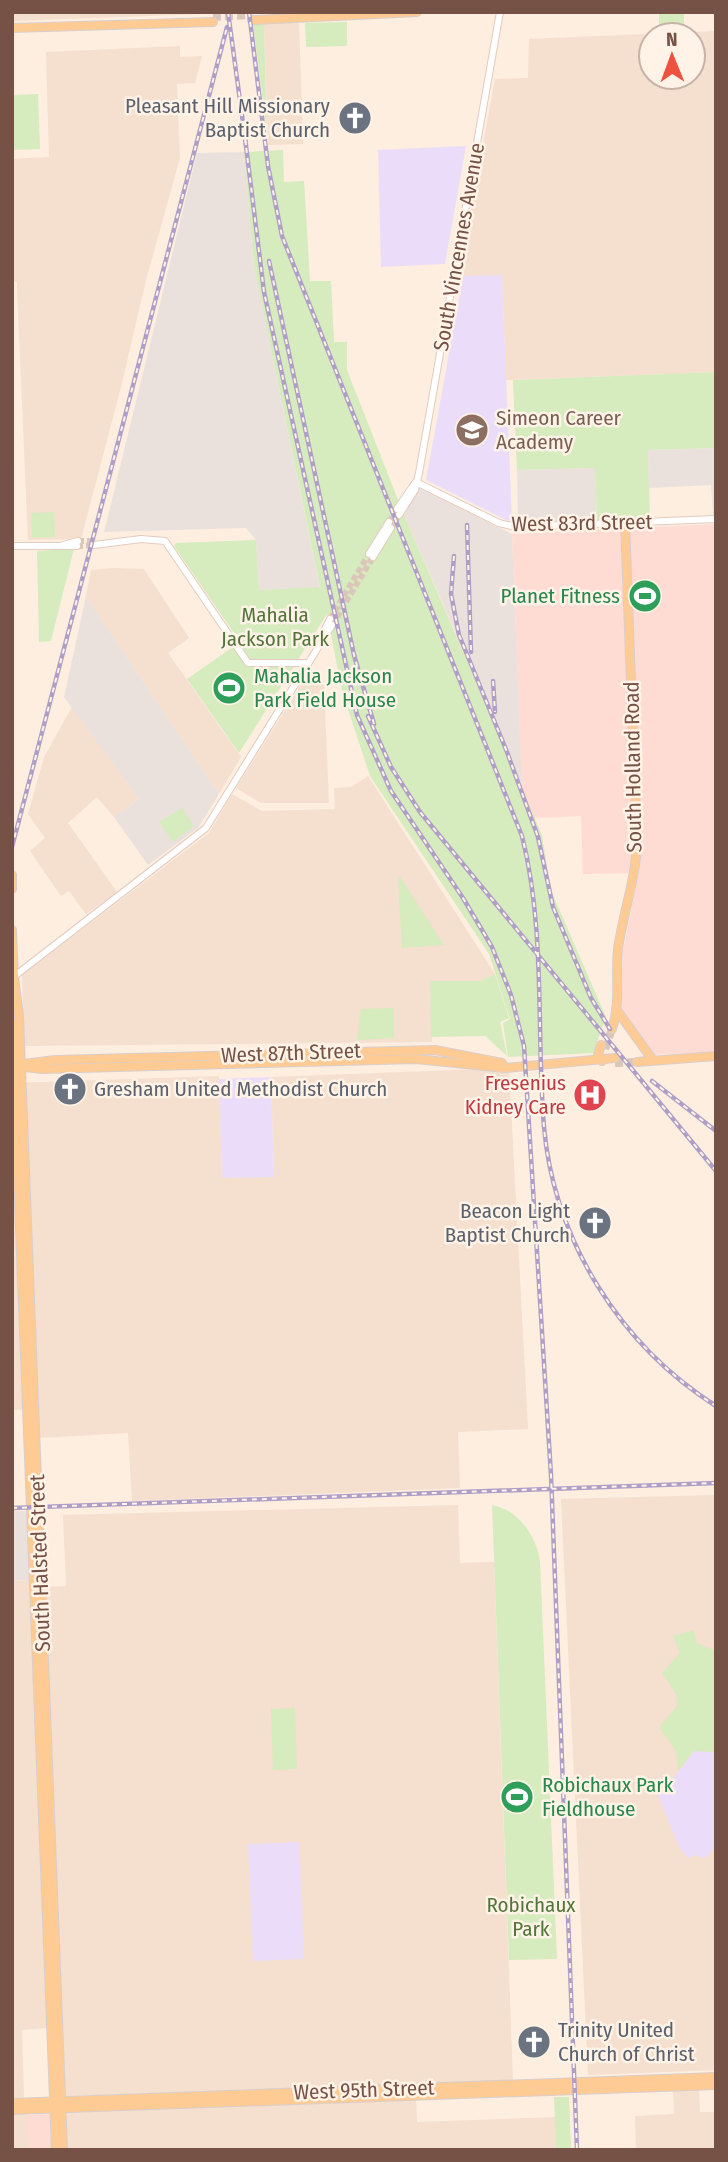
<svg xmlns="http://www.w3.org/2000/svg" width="728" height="2162" font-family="'Fira Sans Condensed',sans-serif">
	<rect width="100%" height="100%" fill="#fdeee0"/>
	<g fill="#f5dfce" fill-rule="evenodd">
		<path d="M12 12H207V14L12 21Z"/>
		<path d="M299 21 303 144 268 145 264 24 253 22Z"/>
		<path d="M716 31V372L506 380 502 276H459L495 79 528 78 529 39ZM651 35H693V77H651Z"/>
		<path d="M180 46V57L202 56 195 83 177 84 180 158 146 280 121 387 81 539 28 540 17 289V282L12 281V159L49 157 46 52Z"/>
		<path d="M113 568 144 569 189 638 168 653 241 757 219 794 86 596 91 570Z"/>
		<path d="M301 685H324L329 803H261L236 788Z"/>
		<path d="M72 707 139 799 114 817 97 797 68 823 117 892 86 914 69 891 61 896 30 851 45 838 28 814 44 757Z"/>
		<path d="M368 776 495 974 480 981 430 982 432 1042 24 1046 22 975 209 833 232 794 262 811 335 809 334 788 351 787Z"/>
		<path d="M509 1068 528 1429 458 1432 460 1488 132 1501 128 1433 39 1438 37 1409 12 1410V1083L219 1076 222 1178 274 1176 271 1077Z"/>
		<path d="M716 1495V2070L588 2075 561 1499Z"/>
		<path d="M458 1505 460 1563 494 1562 513 2082 65 2096 44 1587 66 1586 63 1515Z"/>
		<path d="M30 1580 48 2028 22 2030 24 2098 12 2099V1581Z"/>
		<path d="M699 2088 700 2112H716V2150H636L635 2116 674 2114 673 2090Z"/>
		<path d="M416 2098 417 2122 555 2117 556 2150H67L65 2111Z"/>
		<path d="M12 2113H28L29 2150H12Z"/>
	</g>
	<g fill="#fedbd3">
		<path d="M716 524V1052L651 1055 621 1012 623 951 639 873 583 874 581 816 534 818 522 790 512 534Z"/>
		<path d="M52 2114 53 2150H29L27 2115Z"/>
	</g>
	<g fill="#ebe1dc">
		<path d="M244 152 254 267 320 588 259 590 256 540 246 528 104 532 197 153Z"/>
		<path d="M716 448V515H713L711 485 649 488 648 450Z"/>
		<path d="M595 468 597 520 518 522 517 470Z"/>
		<path d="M419 488 512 534 522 785 404 515Z"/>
		<path d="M86 596 219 794 198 828 148 865 114 817 139 799 64 697Z"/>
		<path d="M12 1511H28L30 1580 12 1581Z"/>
	</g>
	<g fill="#ebddf9">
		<path d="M466 146 445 264 381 267 378 150Z"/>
		<path d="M502 275 512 523 426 480 463 276Z"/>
		<path d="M271 1077 274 1177 222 1178 219 1079Z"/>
		<path d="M694 1751 716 1752V1847L704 1859 697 1855 688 1858 679 1847 655 1788 668 1785Z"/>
		<path d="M299 1842 304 1959 253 1961 248 1844Z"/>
	</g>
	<g fill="#d6ebbe">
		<path d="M659 12H684V31L659 33Z"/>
		<path d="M347 22V46L306 47 305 23Z"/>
		<path d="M253 24H264L267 133Z"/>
		<path d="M38 94 40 149 12 150V95Z"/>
		<path d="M283 150 284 182 304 181 310 281H331L334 342H347V370L404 515 542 835 550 888 606 1017 593 1053 508 1057 503 1023 510 1019 489 954 370 776 342 691 327 614 239 753 187 679 240 642 174 546 176 543 256 540 259 590 320 587 254 267 244 152Z"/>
		<path d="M716 372V448L648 450 650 517 597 520 595 468 517 470 513 380Z"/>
		<path d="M54 512 55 537 32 538 31 513Z"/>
		<path d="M74 549 51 641 39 642 37 551Z"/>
		<path d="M182 808 194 826 173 842 159 822Z"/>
		<path d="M398 877H400L444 945 402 948Z"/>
		<path d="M495 974 509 1018 500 1022 507 1056 485 1036 431 1037 430 981H480Z"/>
		<path d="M394 1008V1038L357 1040 361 1009Z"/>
		<path d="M492 1505C519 1510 536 1536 540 1561L557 1959 509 1960Z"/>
		<path d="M694 1630 697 1643 716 1651V1752L694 1751 678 1771 676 1751 661 1730 660 1726 677 1706 676 1694 662 1673 680 1653 673 1636Z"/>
		<path d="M295 1708 297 1769 273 1770 271 1709Z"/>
		<path d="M554 2097H569L571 2150H556Z"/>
	</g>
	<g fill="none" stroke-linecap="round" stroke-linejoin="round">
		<g stroke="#dbc7ba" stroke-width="6" stroke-dasharray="6 3" stroke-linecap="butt">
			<path d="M389 522 397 509"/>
			<path d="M391 528 399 515"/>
			<path d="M78 541H95"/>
			<path d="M77 546 94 545"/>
			<path d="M330 619 369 554"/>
			<path d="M332 625 373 557"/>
		</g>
		<g stroke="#dbc7ba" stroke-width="8" stroke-dasharray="8 4" stroke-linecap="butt">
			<path d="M213 17 252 15"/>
			<path d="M605 1049 612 1029"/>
			<path d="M615 1063 637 1062"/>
		</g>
		<defs>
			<g id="minor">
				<path d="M416 482 499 523 515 527 716 519"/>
				<path d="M397 509 415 483"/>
				<path d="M399 515 415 490 419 473 500 12"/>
				<path d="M63 545 78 541"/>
				<path d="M94 545 141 539 165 541 248 663H307"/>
				<path d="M12 546H77"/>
				<path d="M369 554 389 522"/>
				<path d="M373 557 391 528"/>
				<path d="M323 633 330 619"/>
				<path d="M12 978 206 828 332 625"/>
			</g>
			<g id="major">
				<path d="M252 20 417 12"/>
				<path d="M12 28 213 22"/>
				<path d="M12 875V889"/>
				<path d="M12 930 14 980"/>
				<path d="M14 977 19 1016 63 2150"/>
				<path d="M616 1009 652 1059"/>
				<path d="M12 1022 56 2150"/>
				<path d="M612 1029C621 1003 615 975 618 949 623 913 636 879 637 843L625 522"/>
				<path d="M601 1045 598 1055 602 1061"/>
				<path d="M637 1062 716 1056"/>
				<path d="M16 1065 55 1060 435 1050 502 1063"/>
				<path d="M17 1066 42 1069 416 1059 505 1068 615 1058"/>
				<path d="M12 2103 716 2077"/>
				<path d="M12 2110 716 2085"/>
			</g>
		</defs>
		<use href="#minor" stroke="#e3cbbf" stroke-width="8"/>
		<use href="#major" stroke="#d8cecb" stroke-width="10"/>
		<use href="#minor" stroke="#fff" stroke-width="6"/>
		<use href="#major" stroke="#ffcb95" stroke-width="8"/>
		<defs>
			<g id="rail">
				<path d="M228 12 246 145"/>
				<path d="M249 12 268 166 282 236 522 836C546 931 536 1031 544 1127 554 1240 620 1345 716 1406"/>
				<path d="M245 138 264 292 357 715 391 791 463 898 492 947 511 995 524 1046 551 1475 577 2150"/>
				<path d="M269 261 354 655 374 724"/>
				<path d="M467 525 471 652"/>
				<path d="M454 556 451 594 459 635 507 752 538 837 553 907 591 998 610 1029"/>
				<path d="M493 681 495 712"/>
				<path d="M368 716 391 767 420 812 716 1171"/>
				<path d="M12 847 227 27"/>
				<path d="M652 1081 716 1131"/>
				<path d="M12 1508 716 1483"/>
			</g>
		</defs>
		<use href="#rail" stroke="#af9fc6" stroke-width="4.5"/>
		<use href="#rail" stroke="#fff3e7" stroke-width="2" stroke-dasharray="5" stroke-linecap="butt"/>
	</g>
	<defs>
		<symbol id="church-disc" viewBox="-11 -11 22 22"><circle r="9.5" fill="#6b7280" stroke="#fff3e7"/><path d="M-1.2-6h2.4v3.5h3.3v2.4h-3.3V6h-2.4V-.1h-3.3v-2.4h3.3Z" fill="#fff"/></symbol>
		<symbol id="school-disc" viewBox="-11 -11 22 22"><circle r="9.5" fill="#8d6e63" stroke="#fff3e7"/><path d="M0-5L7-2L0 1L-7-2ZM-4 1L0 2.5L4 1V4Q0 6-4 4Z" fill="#fff"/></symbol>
		<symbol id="stadium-disc" viewBox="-11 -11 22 22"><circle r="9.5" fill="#2e9e5b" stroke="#fff3e7"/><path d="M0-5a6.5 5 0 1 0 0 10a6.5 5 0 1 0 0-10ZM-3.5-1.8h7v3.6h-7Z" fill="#fff"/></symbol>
		<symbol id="hospital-disc" viewBox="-11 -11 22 22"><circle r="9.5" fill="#e0444e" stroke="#fff3e7"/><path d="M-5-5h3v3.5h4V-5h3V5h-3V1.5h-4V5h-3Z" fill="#fff"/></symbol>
	</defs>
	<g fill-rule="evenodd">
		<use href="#church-disc" x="336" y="99" width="38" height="38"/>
		<use href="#school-disc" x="453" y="411" width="38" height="38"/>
		<use href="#stadium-disc" x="626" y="577" width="38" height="38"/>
		<use href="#stadium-disc" x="210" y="669" width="38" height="38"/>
		<use href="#church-disc" x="51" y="1070" width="38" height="38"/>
		<use href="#hospital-disc" x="571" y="1076" width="38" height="38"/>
		<use href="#church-disc" x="576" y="1204" width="38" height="38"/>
		<use href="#stadium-disc" x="498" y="1778" width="38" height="38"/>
		<use href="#church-disc" x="515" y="2023" width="38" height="38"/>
	</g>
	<g text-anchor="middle" stroke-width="5" stroke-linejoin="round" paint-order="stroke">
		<g font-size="21" fill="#5b616d" stroke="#fff3e7" text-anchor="end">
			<text x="330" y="113">Pleasant Hill Missionary<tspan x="330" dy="24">Baptist Church</tspan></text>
			<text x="94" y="1096" text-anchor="start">Gresham United Methodist Church</text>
			<text x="570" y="1218">Beacon Light<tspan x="570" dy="24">Baptist Church</tspan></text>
			<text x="558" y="2037" text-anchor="start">Trinity United<tspan x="558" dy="24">Church of Christ</tspan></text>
		</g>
		<g font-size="21" fill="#755146" stroke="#fff3e7">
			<text transform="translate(459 247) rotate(-80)" y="7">South Vincennes Avenue</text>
			<text transform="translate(582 523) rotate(-1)" y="7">West 83rd Street</text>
			<text transform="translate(633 767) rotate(-91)" y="7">South Holland Road</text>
			<text transform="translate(291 1053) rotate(-2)" y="7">West 87th Street</text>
			<text transform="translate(40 1563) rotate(-92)" y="7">South Halsted Street</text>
			<text transform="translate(364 2090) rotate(-2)" y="7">West 95th Street</text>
		</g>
		<g font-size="21" fill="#785e54" stroke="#fff3e7" text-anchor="start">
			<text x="496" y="425">Simeon Career<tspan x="496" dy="24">Academy</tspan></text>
		</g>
		<g font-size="21" fill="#27864d" stroke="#fff3e7" text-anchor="start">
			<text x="620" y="603" text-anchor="end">Planet Fitness</text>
			<text x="254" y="683">Mahalia Jackson<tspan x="254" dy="24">Park Field House</tspan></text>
			<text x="542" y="1792">Robichaux Park<tspan x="542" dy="24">Fieldhouse</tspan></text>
		</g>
		<g font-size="21" fill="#53753c" stroke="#fff3e7">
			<text x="275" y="622">Mahalia<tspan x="275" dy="24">Jackson Park</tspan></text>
			<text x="531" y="1912">Robichaux<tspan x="531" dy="24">Park</tspan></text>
		</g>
		<g font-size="21" fill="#be3a42" stroke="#fff3e7" text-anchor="end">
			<text x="566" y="1090">Fresenius<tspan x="566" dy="24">Kidney Care</tspan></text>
		</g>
	</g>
	<rect width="728" height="2162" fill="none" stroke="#755146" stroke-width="28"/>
	<g transform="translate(672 56) rotate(359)"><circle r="33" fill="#fff3e7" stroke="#c8b2a7" stroke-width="2"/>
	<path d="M0-5L12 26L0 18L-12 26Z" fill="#ed513f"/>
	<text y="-10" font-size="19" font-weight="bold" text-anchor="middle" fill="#755146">N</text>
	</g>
</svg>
